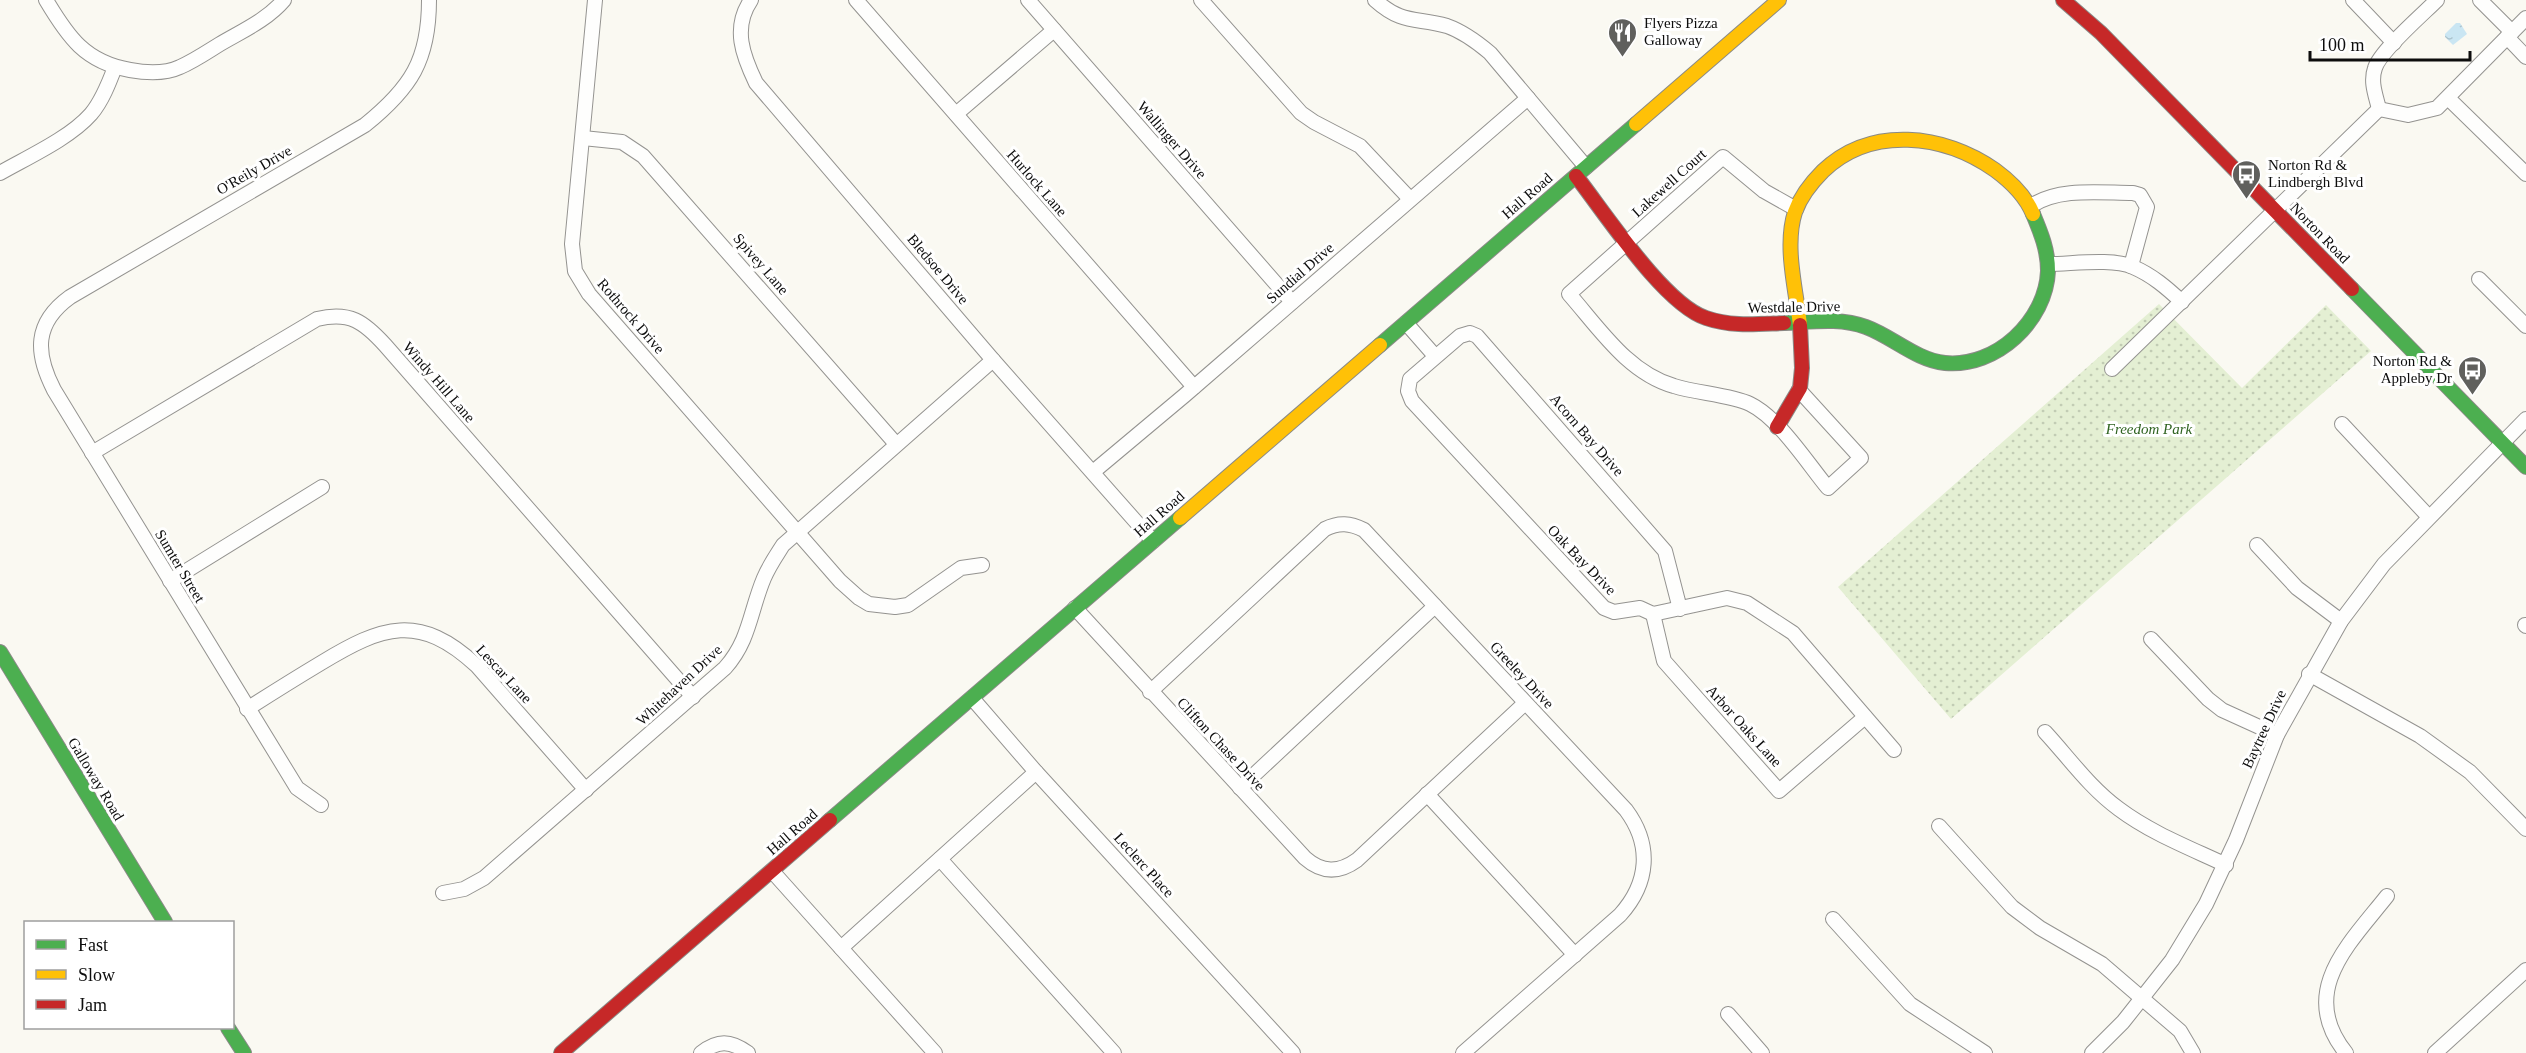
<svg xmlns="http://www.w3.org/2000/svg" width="2526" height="1053" font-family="'Times New Roman',serif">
	<defs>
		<pattern id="grass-dots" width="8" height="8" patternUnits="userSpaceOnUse" patternTransform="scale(1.5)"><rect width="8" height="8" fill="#e4efd3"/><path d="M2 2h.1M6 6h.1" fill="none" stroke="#c2ccb4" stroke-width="1.8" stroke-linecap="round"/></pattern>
		<pattern id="water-ripples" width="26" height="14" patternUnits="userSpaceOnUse" patternTransform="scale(1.5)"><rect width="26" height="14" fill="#cae6f3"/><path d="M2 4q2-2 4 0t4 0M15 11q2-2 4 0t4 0" fill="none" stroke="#acc4cf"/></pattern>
	</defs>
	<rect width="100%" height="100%" fill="#faf9f2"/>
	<path fill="url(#grass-dots)" d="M2159 304 2242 388 2326 305 2371 351 1951 719 1838 587Z"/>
	<path fill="url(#water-ripples)" d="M2456 23H2460L2467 34 2453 45 2445 37V34Z"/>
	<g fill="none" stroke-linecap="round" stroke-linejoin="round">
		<defs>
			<g id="street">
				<path d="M46 0C68 37 85 62 130 70 146 73 165 74 180 67 194 61 207 52 220 44 242 31 267 20 284 0"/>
				<path d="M595 0 572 244 575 271 589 294 840 581 859 598 869 604 895 607 908 605 961 568 982 565"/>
				<path d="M751 0C732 28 743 56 756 83L993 360 1153 541"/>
				<path d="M856 0 1194 387"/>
				<path d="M1028 0 1292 302"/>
				<path d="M1201 0 1301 113 1314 122 1360 146 1410 199"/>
				<path d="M1375 0C1403 25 1416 17 1447 26 1464 32 1477 42 1490 53L1586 167"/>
				<path d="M2353 0 2394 43"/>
				<path d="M2480 0 2512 32"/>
				<path d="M2507 37 2526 57"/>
				<path d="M2448 98 2526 174"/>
				<path d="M2379 109 2408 115 2437 108 2526 18"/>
				<path d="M2379 109C2376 96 2370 82 2375 68 2380 51 2423 14 2437 0"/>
				<path d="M956 114 1054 30"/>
				<path d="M583 138 622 142 643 156 896 444"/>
				<path d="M0 173C28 157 70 138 91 114 102 101 109 83 115 67"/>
				<path d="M2031 206C2059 187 2101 193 2133 193L2140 195 2147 207 2131 266"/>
				<path d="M1796 209 1764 191 1723 157 1569 294C1599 328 1628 373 1674 386 1696 393 1731 395 1750 404 1779 418 1808 464 1828 488L1861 458 1799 390"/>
				<path d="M2049 264C2072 264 2112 258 2133 267 2152 275 2167 288 2182 302"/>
				<path d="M2479 279 2526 326"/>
				<path d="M1406 323 1435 356"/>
				<path d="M2112 369 2379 109"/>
				<path d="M2342 424 2428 516"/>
				<path d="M92 453 317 319C350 311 364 322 385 345L693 697"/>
				<path d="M1093 472 1185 395 1528 98"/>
				<path d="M2257 545 2297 588 2341 621"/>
				<path d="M170 581 322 487"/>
				<path d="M1075 608 1305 858C1322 873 1339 873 1357 860L1525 703"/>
				<path d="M1680 609 1665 551 1477 336 1470 333 1460 336 1410 379 1408 391 1412 401 1604 608 1614 612 1640 608 1653 614 1727 598 1747 603 1793 633 1894 750"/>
				<path d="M1653 614 1664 661 1779 791 1865 717"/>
				<path d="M2525 625 2526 626"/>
				<path d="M2151 639 2208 699 2222 710 2277 735"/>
				<path d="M2309 674 2420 736 2470 772 2526 829"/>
				<path d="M1150 692 1325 529C1339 522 1350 523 1364 530L1626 810C1652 845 1649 883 1620 915L1463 1053"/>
				<path d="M972 698 1036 772 1293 1053"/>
				<path d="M247 709C272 693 296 678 321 663 382 626 419 612 477 666L586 790"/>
				<path d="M2045 732C2069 758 2090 788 2119 809 2151 833 2190 848 2226 865"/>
				<path d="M1240 788 1435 606"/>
				<path d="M1427 794 1575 955"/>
				<path d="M321 805 297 788 54 390C35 353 34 323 70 297L365 125C411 88 429 60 429 0"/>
				<path d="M1939 826 2012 907 2040 928 2102 964 2180 1031 2193 1053"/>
				<path d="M940 859 1114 1053"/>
				<path d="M772 871 935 1053"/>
				<path d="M443 893 464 889 484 878 725 668C750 640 750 611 764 578 769 566 776 556 783 545L993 360"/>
				<path d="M1833 919 1910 1004 1985 1053"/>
				<path d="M841 948 1036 772"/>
				<path d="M1728 1014 1762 1053"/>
				<path d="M701 1053C718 1040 730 1040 748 1053"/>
				<path d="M2092 1053 2123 1022 2172 960 2206 904 2236 840 2277 735 2341 621 2384 564 2526 419"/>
				<path d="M2346 1053C2297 992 2349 944 2387 896"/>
				<path d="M2435 1053 2526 970"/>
			</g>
			<g id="fast">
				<path d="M2352 289 2526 467"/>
				<path d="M1784 323C1811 322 1839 317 1866 327 1893 337 1916 360 1945 363 1996 368 2046 321 2048 271 2048 250 2041 233 2033 214"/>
				<path d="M1380 345 1636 124"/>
				<path d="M0 652 165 922"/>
				<path d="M830 820 1180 518"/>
				<path d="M228 1028 244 1053"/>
			</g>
			<g id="slow">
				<path d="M1636 124 1779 0"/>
				<path d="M1800 325C1796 290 1784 246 1795 212 1801 195 1811 183 1823 171 1871 125 1944 134 1995 170 2010 181 2026 197 2033 214"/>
				<path d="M1180 518 1380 345"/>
			</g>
			<g id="jam">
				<path d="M2063 0 2101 33 2352 289"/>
				<path d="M1576 176C1605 213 1664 304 1706 318 1732 327 1757 324 1784 323"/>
				<path d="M1777 427 1800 388 1802 368 1800 325"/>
				<path d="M561 1053 830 820"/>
			</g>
		</defs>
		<use href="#street" stroke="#949390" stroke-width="16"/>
		<use href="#fast" stroke="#8a8a87" stroke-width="16"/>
		<use href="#slow" stroke="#8a8a87" stroke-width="16"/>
		<use href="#jam" stroke="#8a8a87" stroke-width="16"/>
		<use href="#street" stroke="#fefefd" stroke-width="14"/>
		<use href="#fast" stroke="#4caf50" stroke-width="14"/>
		<use href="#slow" stroke="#ffc107" stroke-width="14"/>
		<use href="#jam" stroke="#c62828" stroke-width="14"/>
	</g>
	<defs>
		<symbol id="restaurant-pin" viewBox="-11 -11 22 30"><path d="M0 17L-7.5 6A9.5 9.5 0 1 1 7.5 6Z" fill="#60605d" stroke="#fff"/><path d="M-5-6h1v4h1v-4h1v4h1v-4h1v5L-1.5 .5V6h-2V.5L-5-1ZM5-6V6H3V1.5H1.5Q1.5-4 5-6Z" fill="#fff"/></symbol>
		<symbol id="bus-pin" viewBox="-11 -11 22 30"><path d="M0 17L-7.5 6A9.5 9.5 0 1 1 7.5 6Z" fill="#60605d" stroke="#fff"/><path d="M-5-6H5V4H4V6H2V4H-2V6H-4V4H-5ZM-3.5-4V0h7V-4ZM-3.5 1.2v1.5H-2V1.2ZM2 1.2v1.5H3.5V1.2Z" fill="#fff"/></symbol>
	</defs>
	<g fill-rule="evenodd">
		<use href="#restaurant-pin" x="1606" y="16" width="33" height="45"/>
		<use href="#bus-pin" x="2230" y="158" width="33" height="45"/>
		<use href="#bus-pin" x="2456" y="354" width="33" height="45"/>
	</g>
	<g text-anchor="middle" stroke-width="6" stroke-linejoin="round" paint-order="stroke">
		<g font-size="15" fill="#0d0d0d" stroke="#fff" text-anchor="start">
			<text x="1644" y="28">Flyers Pizza<tspan x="1644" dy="17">Galloway</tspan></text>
			<text x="2268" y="170">Norton Rd &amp;<tspan x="2268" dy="17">Lindbergh Blvd</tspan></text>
			<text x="2452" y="366" text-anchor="end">Norton Rd &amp;<tspan x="2452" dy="17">Appleby Dr</tspan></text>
		</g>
		<g font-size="15" fill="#0d0d0d" stroke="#fff">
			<text transform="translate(1172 140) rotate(49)" y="5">Wallinger Drive</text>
			<text transform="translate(254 170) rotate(-30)" y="5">O'Reily Drive</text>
			<text transform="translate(1037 183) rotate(49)" y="5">Hurlock Lane</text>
			<text transform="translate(1669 183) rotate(-42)" y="5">Lakewell Court</text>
			<text transform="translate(1527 196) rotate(-41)" y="5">Hall Road</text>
			<text transform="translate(2320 233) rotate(46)" y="5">Norton Road</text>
			<text transform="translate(761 264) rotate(49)" y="5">Spivey Lane</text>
			<text transform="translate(938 269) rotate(50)" y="5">Bledsoe Drive</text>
			<text transform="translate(1300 273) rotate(-41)" y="5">Sundial Drive</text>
			<text transform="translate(1794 307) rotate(-1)" y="5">Westdale Drive</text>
			<text transform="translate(631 316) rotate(49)" y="5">Rothrock Drive</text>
			<text transform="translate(439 382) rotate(49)" y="5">Windy Hill Lane</text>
			<text transform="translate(1587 435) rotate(49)" y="5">Acorn Bay Drive</text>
			<text transform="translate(1159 514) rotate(-41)" y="5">Hall Road</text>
			<text transform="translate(1582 560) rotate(46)" y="5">Oak Bay Drive</text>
			<text transform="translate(180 566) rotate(59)" y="5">Sumter Street</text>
			<text transform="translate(504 674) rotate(47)" y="5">Lescar Lane</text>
			<text transform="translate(1522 675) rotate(47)" y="5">Greeley Drive</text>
			<text transform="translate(679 685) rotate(-43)" y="5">Whitehaven Drive</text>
			<text transform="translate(1744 726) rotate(48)" y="5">Arbor Oaks Lane</text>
			<text transform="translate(2264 729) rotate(-65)" y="5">Baytree Drive</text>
			<text transform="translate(1221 744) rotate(47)" y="5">Clifton Chase Drive</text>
			<text transform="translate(96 779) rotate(59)" y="5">Galloway Road</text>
			<text transform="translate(792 832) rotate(-41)" y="5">Hall Road</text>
			<text transform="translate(1144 865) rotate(48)" y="5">Leclerc Place</text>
		</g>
		<g font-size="15" font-style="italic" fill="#2f6320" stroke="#fff">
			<text x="2149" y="434">Freedom Park</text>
		</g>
	</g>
	<rect x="24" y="921" width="210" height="108" fill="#ffffff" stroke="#9e9e9e" stroke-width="1.5"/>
	<rect x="36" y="940" width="30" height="9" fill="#4caf50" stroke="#9e9e9e" stroke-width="1.5"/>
	<text x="78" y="951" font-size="18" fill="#0d0d0d">Fast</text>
	<rect x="36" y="970" width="30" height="9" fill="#ffc107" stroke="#9e9e9e" stroke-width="1.5"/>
	<text x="78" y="981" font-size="18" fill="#0d0d0d">Slow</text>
	<rect x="36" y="1000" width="30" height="9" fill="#c62828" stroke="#9e9e9e" stroke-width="1.5"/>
	<text x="78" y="1011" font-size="18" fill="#0d0d0d">Jam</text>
	<path d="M2310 51v9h160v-9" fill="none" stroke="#0d0d0d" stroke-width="3"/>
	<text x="2319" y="51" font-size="18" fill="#0d0d0d" stroke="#ffffff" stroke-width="4.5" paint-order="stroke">100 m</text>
</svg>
